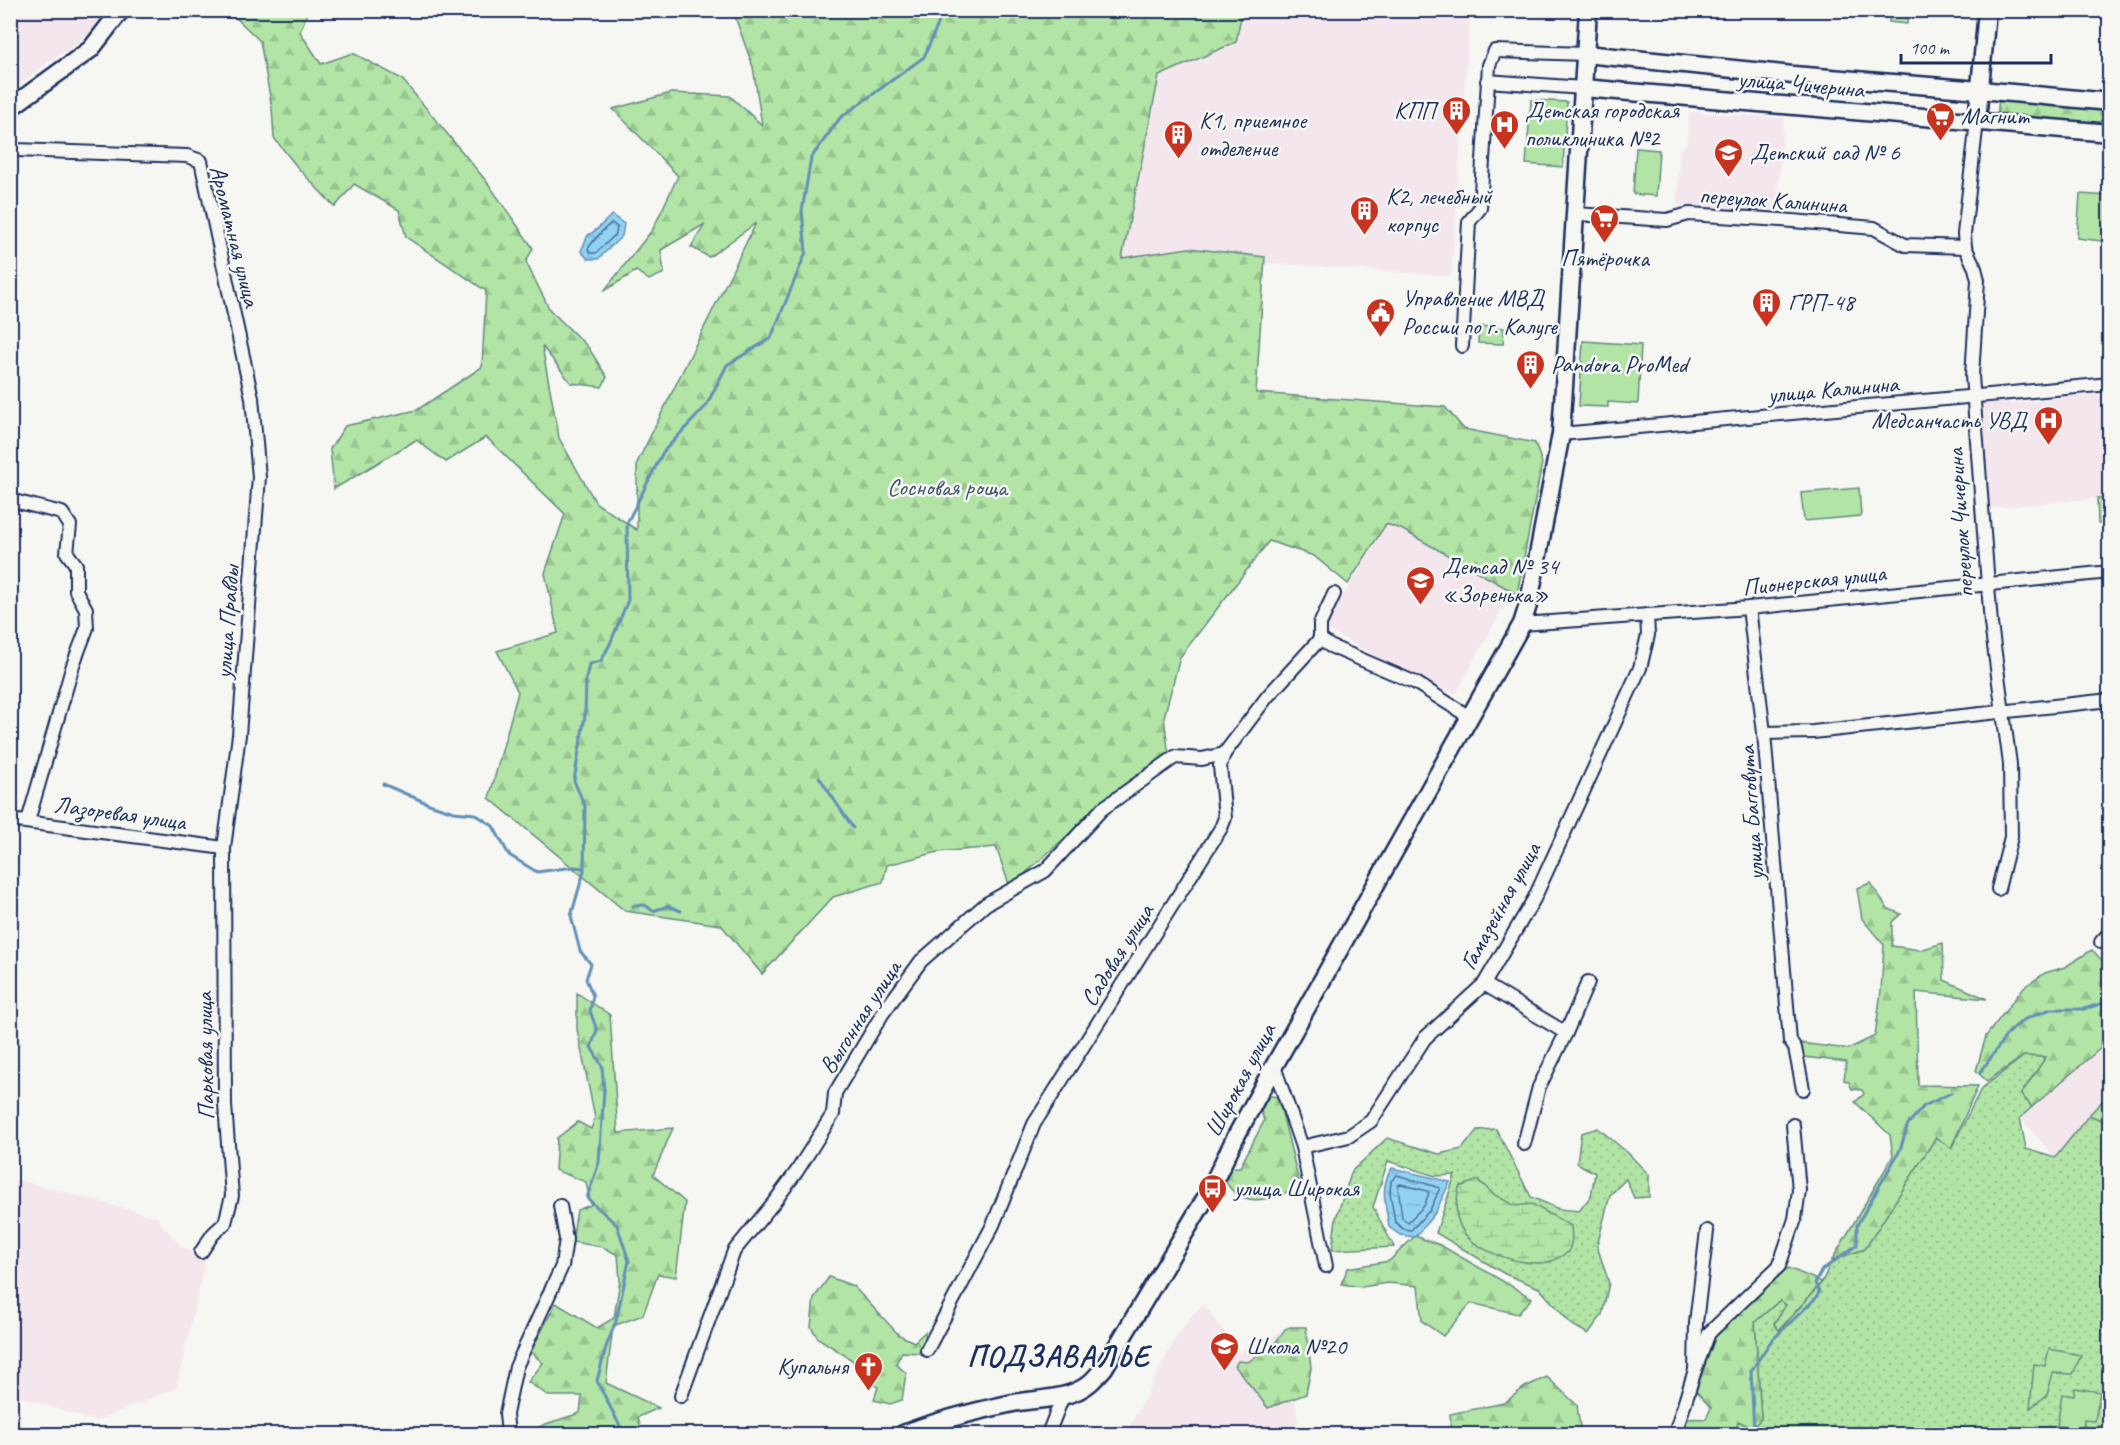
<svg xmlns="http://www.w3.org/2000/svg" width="2120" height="1445" font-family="Caveat,sans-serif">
	<defs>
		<pattern id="grass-dots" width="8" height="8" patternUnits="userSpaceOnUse" patternTransform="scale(1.5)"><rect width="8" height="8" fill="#b1e4a5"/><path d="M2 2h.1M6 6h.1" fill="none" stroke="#98c490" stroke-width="1.8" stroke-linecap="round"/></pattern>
		<pattern id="forest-firs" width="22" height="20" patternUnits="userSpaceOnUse" patternTransform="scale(1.5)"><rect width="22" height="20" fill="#b1e4a5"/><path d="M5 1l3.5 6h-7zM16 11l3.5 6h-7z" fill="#98c490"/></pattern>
		<pattern id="wetland-marsh" width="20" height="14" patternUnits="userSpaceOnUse" patternTransform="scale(1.5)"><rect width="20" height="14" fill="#b1e4a5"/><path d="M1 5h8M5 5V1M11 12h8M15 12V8" fill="none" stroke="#98c490"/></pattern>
		<pattern id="water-ripples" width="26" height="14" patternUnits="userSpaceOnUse" patternTransform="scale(1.5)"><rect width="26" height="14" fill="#91d1f2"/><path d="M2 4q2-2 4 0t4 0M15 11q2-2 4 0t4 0" fill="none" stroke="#7cb4d2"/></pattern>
	</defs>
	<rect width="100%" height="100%" fill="#f6f6f2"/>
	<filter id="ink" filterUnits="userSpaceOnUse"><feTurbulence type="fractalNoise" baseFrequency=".0167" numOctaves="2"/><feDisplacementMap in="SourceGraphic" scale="12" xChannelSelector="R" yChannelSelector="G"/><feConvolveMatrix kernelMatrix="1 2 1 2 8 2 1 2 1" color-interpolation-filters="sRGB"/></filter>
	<g filter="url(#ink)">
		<g fill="#f4e6ed">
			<path d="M11 10H110V11L91 34 46 64 11 91Z"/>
			<path d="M1167 11H1470L1451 276 1285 264 1174 259H1113Z"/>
			<path d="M1689 112 1784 118 1776 212 1677 205 1680 150 1687 143Z"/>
			<path d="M2109 394V497L1989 508 1984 404 2047 401 2048 399Z"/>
			<path d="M1418 479 1516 584 1456 694 1390 665 1324 627 1386 526Z"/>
			<path d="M2109 1041V1116L2089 1115 2055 1158 2020 1117Z"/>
			<path d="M10 1178 156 1217 182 1247 206 1258 176 1388 95 1421 11 1394Z"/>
			<path d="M1204 1305 1239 1352 1290 1327 1291 1373 1298 1423 1261 1434H1126L1178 1334 1194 1313Z"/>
		</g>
		<g fill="url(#grass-dots)" stroke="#668a82" stroke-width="1.5">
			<path d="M2024 1056 2046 1057 2021 1094 2032 1107 2020 1118 2026 1149 2055 1158 2089 1115 2109 1123V1173H2106L2103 1182 2110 1189 2109 1434H1736L1738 1421 1761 1419 1755 1322 1780 1300 1786 1305 1774 1323 1780 1330 1822 1282 1832 1260 1865 1248 1936 1137 1952 1147 1981 1089Z"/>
			<path d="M1598 1128 1628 1153 1649 1175V1197L1634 1198 1626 1179 1610 1195 1597 1246 1609 1283 1602 1315 1588 1334 1571 1324 1539 1288 1505 1274 1436 1233 1455 1175 1435 1176 1388 1161 1373 1207 1394 1247 1332 1250 1336 1218 1352 1171 1387 1138 1439 1154 1462 1149 1477 1130 1496 1129 1531 1197 1559 1209 1579 1211 1591 1196 1595 1173 1577 1163 1581 1133Z"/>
		</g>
		<g fill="url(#forest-firs)" stroke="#668a82" stroke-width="1.5">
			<path d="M225 11H308L300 32 321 64 353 53 402 79 487 182 533 248 526 262 550 310 588 347 607 377 602 387 571 383 542 346 559 438 596 503 637 530V463L756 223 709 257 691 247 705 224 661 250 664 273 649 280 636 271 604 291 653 229 678 176 613 109 671 93 730 96 762 125 753 67 733 11H1242L1236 42 1159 76 1122 258 1189 248 1265 257 1256 393 1445 407 1464 429 1535 443 1542 463 1517 594 1401 529 1386 524 1348 584 1314 556 1269 541 1180 657 1164 717 1169 756 1098 808 1010 887 996 847 938 852 887 865 883 882 833 897 762 974 721 925 625 911 489 798 518 692 497 651 558 633 545 573 565 514 486 437 446 462 416 440 334 489 330 449 345 426 417 410 482 367 486 291 406 237 399 210 354 184 335 207 298 168 274 138 272 108 260 41 232 14Z"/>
			<path d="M1999 92 2109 102V133L1997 123Z"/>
			<path d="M1871 883 1887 908 1901 914 1892 922V946L1920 950 1943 943 1944 980 1987 999 1916 992 1918 1085 1978 1086 1951 1148 1936 1137 1865 1249 1832 1260 1893 1156 1890 1135 1855 1102 1864 1094 1862 1090 1852 1089 1849 1082 1844 1080 1846 1062 1804 1057 1799 1048 1800 1043 1848 1049 1875 1036 1881 991 1884 945 1862 919 1857 888Z"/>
			<path d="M2092 950 2109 967V1041L2032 1107 2021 1094 2046 1057 2024 1056 1987 1081 1976 1071 1986 1036 2024 987 2045 973 2065 967Z"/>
			<path d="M577 993 610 1015 618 1133 673 1128 653 1175 685 1202 676 1277 658 1274 643 1315 613 1326 606 1383 659 1408 638 1417 642 1434H528L543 1425 580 1413 582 1396H549L528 1382 543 1363 531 1352 556 1303 597 1328 614 1318 620 1280 618 1255 603 1247 572 1242 577 1210 591 1205 586 1182 555 1170 557 1138 578 1122 591 1129 595 1118 577 1029Z"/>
			<path d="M2109 1094V1123L2089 1115Z"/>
			<path d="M1271 1096 1278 1097 1299 1182C1293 1187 1286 1194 1279 1196 1271 1198 1256 1201 1249 1199 1234 1196 1221 1183 1226 1168L1240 1167 1264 1121 1260 1107 1263 1098Z"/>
			<path d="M1415 1236 1440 1245 1532 1298 1518 1314 1471 1303 1443 1336 1422 1321 1418 1286 1388 1283 1361 1287 1341 1284 1348 1268 1389 1261Z"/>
			<path d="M1788 1268 1822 1282 1779 1330 1774 1324 1786 1305 1780 1300 1755 1322 1761 1419 1752 1428 1738 1421 1736 1434H1680L1685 1418 1706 1419 1711 1408 1696 1391 1715 1337 1760 1291Z"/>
			<path d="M829 1277 853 1286 899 1335 914 1342 925 1332 926 1342 919 1353 902 1352 896 1364 906 1373 902 1400 890 1404 874 1400 878 1387 866 1380 852 1360 818 1338 811 1327 814 1298Z"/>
			<path d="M1290 1327H1306L1311 1368 1306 1394 1268 1408 1235 1366 1238 1361 1248 1362 1276 1342 1285 1329Z"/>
			<path d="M1547 1377 1577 1405 1581 1434H1452L1450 1414 1504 1403 1525 1387Z"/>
		</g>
		<path fill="url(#wetland-marsh)" stroke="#668a82" stroke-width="1.5" d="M1478 1180 1493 1194 1515 1206 1532 1204 1571 1226 1572 1239 1569 1252C1562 1255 1555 1261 1548 1262 1522 1267 1468 1251 1459 1223 1454 1210 1457 1200 1459 1187Z"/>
		<g fill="#b1e4a5" stroke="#668a82" stroke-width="1.5">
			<path d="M1889 11H1908L1907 24 1889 22Z"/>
			<path d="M1531 100 1567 102 1563 167 1526 164Z"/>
			<path d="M1636 148 1659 150 1656 196 1633 194Z"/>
			<path d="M2080 194 2109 196V242L2077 238Z"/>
			<path d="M1479 326 1504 328 1503 344 1478 343Z"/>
			<path d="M1583 341 1641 345 1638 404 1608 402V407L1579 406Z"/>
			<path d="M1859 488 1861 516 1804 521 1801 493Z"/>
			<path d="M2109 497V523L2098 524 2097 498Z"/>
			<path d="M2049 1349 2081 1355 2073 1374 2053 1373 2047 1395 2030 1408 2034 1364 2045 1366Z"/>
			<path d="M2075 1388 2100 1392 2095 1421 2084 1420 2083 1430 2057 1426 2062 1394 2074 1396Z"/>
		</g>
		<g fill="url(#water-ripples)" stroke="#6290b7" stroke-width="1.5">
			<path d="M612 215 624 224 622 236 598 259H588L581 251 588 235C598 231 603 222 612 215Z"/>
			<path d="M1392 1168 1450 1182 1435 1213 1415 1237 1400 1235 1389 1227C1386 1206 1379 1187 1392 1168Z"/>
		</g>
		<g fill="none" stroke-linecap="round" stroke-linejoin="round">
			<g stroke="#4a7099" stroke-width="1.5">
				<path d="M612 223 617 227 616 234 596 253H590L588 249C591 243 606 226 612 223Z"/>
				<path d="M1397 1175 1440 1188 1430 1210 1411 1230 1403 1229 1395 1222 1390 1193 1391 1181Z"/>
				<path d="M1401 1184 1427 1191 1429 1193 1424 1206 1408 1222 1402 1218 1398 1185Z"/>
			</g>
			<g stroke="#6290b7" stroke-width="3">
				<path d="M819 777 853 828"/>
				<path d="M383 784 429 804 454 812 475 814 493 826 509 855 537 872 574 867 583 868"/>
				<path d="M633 906 645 905 653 911 668 906 681 911"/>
				<path d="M1980 1073 2008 1033 2023 1020 2051 1009H2084L2110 1001"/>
				<path d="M1754 1432 1751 1371 1771 1341 1817 1297 1819 1292 1815 1283 1822 1270 1857 1245V1225L1900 1150 1908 1124 1924 1106 1951 1093"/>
				<path d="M624 1434 597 1381 606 1347 616 1321 629 1261 617 1225 587 1198 599 1162 604 1091 602 1066 591 1047 597 1030 590 1011 593 996 586 979 591 964 580 951 571 916 584 871 585 806 574 781 585 715 586 679 589 664 601 661 610 644 628 600 627 523 663 452 706 406 727 365 771 338 806 252 802 211 811 158 840 118 924 57 944 10"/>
			</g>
			<defs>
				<g id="street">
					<path d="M1487 81 1583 88"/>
					<path d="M1977 121 1964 234 1965 247 1975 268 1978 280 1972 376 1991 624 2010 764 2011 837 1998 889"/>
					<path d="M10 148 15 150 187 156 201 161 252 398 259 477 239 735 224 848 225 1105 232 1196 225 1223 213 1234 201 1252"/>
					<path d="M1575 214 1667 220 1689 214 1781 220 1874 228 1905 245 1965 247"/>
					<path d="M1462 346 1469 222 1480 208 1489 65 1495 51 1585 54"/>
					<path d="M1561 434 2110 384"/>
					<path d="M10 500 62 513 70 525 67 553 76 565V591L86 609 87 628 73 665 28 821"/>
					<path d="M1749 608 1764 733 1790 1041 1795 1048 1803 1089"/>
					<path d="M1522 624 1749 608 2110 572"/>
					<path d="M1320 639 1330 646 1416 683 1471 718"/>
					<path d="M1764 733 1813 732 2110 700"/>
					<path d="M10 820 224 848"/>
					<path d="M2101 942 2110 932"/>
					<path d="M1484 984 1566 1033"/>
					<path d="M1274 1066 1302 1147 1326 1266"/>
					<path d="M1524 1144 1539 1087 1566 1033 1588 982"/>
					<path d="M1302 1147 1349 1136 1371 1121 1425 1038 1484 984 1534 899 1640 668 1648 635 1647 615"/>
					<path d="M927 1350 993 1225 1034 1124 1221 828 1225 818 1220 766 1224 754 1267 697 1320 639V624L1334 594"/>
					<path d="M1695 1370 1709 1333 1779 1266 1795 1219 1799 1190 1793 1125"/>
					<path d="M681 1396 734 1251 775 1201 797 1171 833 1114 835 1093 883 1013 921 961 986 904 1045 871 1102 809 1175 757 1202 759 1224 754"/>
					<path d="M508 1434 506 1414 516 1367 562 1266 566 1239 560 1206"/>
					<path d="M1048 1434 1063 1396"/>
					<path d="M1675 1434 1695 1370 1696 1323 1707 1231"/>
				</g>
				<g id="secondary">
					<path d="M1585 54 1793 75 1980 90 2110 102"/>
					<path d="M1583 88 2110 133"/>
					<path d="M10 108 91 49 121 10"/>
					<path d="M1977 121 1987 10"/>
					<path d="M903 1434C938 1420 976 1411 1013 1403 1034 1399 1057 1400 1077 1391 1089 1386 1096 1377 1104 1368L1208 1194 1235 1138 1274 1066 1522 624 1529 602 1561 434 1588 10"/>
				</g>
			</defs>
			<use href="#street" stroke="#1b2f5e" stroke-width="16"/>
			<use href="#secondary" stroke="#1b2f5e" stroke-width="21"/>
			<use href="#street" stroke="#f6f6f2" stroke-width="12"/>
			<use href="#secondary" stroke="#f6f6f2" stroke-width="16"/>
		</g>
	</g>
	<defs>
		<symbol id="building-pin" viewBox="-11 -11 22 30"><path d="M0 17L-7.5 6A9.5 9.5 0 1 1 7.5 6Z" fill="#c8321e" stroke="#f6f6f2"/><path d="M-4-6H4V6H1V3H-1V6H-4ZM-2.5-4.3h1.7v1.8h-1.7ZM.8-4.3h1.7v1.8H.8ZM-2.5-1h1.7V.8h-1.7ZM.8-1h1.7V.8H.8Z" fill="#fff"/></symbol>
		<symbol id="supermarket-pin" viewBox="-11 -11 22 30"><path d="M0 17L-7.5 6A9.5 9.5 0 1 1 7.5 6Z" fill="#c8321e" stroke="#f6f6f2"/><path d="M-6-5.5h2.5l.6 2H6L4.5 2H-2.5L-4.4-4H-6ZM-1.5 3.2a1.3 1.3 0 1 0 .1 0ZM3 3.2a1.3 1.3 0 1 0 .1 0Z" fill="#fff"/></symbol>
		<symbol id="hospital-pin" viewBox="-11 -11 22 30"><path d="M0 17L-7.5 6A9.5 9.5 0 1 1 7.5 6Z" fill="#c8321e" stroke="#f6f6f2"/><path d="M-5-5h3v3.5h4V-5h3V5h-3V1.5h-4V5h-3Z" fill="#fff"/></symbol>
		<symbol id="school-pin" viewBox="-11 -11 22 30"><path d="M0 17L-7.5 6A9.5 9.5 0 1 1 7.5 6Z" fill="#c8321e" stroke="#f6f6f2"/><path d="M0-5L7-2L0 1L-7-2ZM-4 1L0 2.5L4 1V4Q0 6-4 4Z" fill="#fff"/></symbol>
		<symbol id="civic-pin" viewBox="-11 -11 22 30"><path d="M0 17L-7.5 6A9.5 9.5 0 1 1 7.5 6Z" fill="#c8321e" stroke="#f6f6f2"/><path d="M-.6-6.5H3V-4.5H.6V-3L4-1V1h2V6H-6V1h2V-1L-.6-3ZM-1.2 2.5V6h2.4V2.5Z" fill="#fff"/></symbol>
		<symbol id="bus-pin" viewBox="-11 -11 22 30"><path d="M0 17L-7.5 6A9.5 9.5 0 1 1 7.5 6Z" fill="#c8321e" stroke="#f6f6f2"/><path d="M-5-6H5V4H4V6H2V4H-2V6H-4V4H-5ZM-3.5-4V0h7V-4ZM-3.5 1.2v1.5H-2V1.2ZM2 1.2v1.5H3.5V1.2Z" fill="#fff"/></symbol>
		<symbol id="church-pin" viewBox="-11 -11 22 30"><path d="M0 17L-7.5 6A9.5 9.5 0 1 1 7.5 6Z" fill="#c8321e" stroke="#f6f6f2"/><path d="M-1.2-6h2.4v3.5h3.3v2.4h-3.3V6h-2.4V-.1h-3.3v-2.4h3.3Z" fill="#fff"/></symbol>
	</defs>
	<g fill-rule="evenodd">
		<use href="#building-pin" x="1440" y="94" width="33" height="45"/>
		<use href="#supermarket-pin" x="1924" y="100" width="33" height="45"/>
		<use href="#hospital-pin" x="1488" y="108" width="33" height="45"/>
		<use href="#building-pin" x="1162" y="118" width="33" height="45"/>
		<use href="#school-pin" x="1712" y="136" width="33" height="45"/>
		<use href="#building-pin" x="1348" y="194" width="33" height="45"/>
		<use href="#supermarket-pin" x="1588" y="202" width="33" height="45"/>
		<use href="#building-pin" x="1750" y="286" width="33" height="45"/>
		<use href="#civic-pin" x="1364" y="296" width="33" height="45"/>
		<use href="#building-pin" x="1514" y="348" width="33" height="45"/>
		<use href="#hospital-pin" x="2032" y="404" width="33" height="45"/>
		<use href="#school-pin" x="1404" y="564" width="33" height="45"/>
		<use href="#bus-pin" x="1196" y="1172" width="33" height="45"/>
		<use href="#school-pin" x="1208" y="1330" width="33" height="45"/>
		<use href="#church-pin" x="852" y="1350" width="33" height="45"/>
	</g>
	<g text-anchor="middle" stroke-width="5" stroke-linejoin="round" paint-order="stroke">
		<g font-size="24" fill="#1b2f5e" stroke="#f6f6f2">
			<text transform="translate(1801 84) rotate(5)" y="8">улица Чичерина</text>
			<text transform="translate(1773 200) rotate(4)" y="8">переулок Калинина</text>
			<text transform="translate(235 236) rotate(76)" y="8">Ароматная улица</text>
			<text transform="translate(1833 389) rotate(-5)" y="8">улица Калинина</text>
			<text transform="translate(1960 523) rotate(-94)" y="8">переулок Чичерина</text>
			<text transform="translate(1814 580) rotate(-6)" y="8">Пионерская улица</text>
			<text transform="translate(227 622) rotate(-86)" y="8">улица Правды</text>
			<text transform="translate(120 813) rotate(8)" y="8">Лазоревая улица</text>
			<text transform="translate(1751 813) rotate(-94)" y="8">улица Багговута</text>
			<text transform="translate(1500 906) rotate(-61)" y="8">Гамазейная улица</text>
			<text transform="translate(1117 955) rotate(-58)" y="8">Садовая улица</text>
			<text transform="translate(860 1017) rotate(-57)" y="8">Выгонная улица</text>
			<text transform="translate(205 1056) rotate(-91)" y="8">Парковая улица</text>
			<text transform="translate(1240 1080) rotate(-62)" y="8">Широкая улица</text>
		</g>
		<g font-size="24" fill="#1b2f5e" stroke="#f6f6f2" text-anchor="start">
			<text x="1435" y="118" text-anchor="end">КПП</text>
			<text x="1525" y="118">Детская городская<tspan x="1525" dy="28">поликлиника №2</tspan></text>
			<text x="1961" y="124">Магнит</text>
			<text x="1199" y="128">К1, приемное<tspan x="1199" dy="28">отделение</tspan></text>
			<text x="1750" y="160">Детский сад № 6</text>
			<text x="1386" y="204">К2, лечебный<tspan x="1386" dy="28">корпус</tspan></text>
			<text x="1605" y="266" text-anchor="middle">Пятёрочка</text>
			<text x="1402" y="306">Управление МВД<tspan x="1402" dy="28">России по г. Калуге</tspan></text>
			<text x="1788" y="310">ГРП-48</text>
			<text x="1551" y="372">Pandora ProMed</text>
			<text x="2027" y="428" text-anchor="end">Медсанчасть УВД</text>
			<text x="1442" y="574">Детсад № 34<tspan x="1442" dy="28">«Зоренька»</tspan></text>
			<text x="1234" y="1196">улица Широкая</text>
			<text x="1246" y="1354">Школа №20</text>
			<text x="848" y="1374" text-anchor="end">Купальня</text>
		</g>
		<g font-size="24" fill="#39536c" stroke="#f6f6f2">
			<text x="947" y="495">Сосновая роща</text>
		</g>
		<g font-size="30" font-weight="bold" letter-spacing="1.5" fill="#1b2f5e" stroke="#f6f6f2">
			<text x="1059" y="1366">ПОДЗАВАЛЬЕ</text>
		</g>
	</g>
	<rect width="2120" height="1445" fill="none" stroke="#f6f6f2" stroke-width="36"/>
	<rect x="18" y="18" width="2084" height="1409" fill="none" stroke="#1b2f5e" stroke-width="2" filter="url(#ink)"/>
	<path d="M1901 54v9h150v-9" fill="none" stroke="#1b2f5e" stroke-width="3"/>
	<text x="1910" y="54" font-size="18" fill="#1b2f5e" stroke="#f6f6f2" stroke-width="4.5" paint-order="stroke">100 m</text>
</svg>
